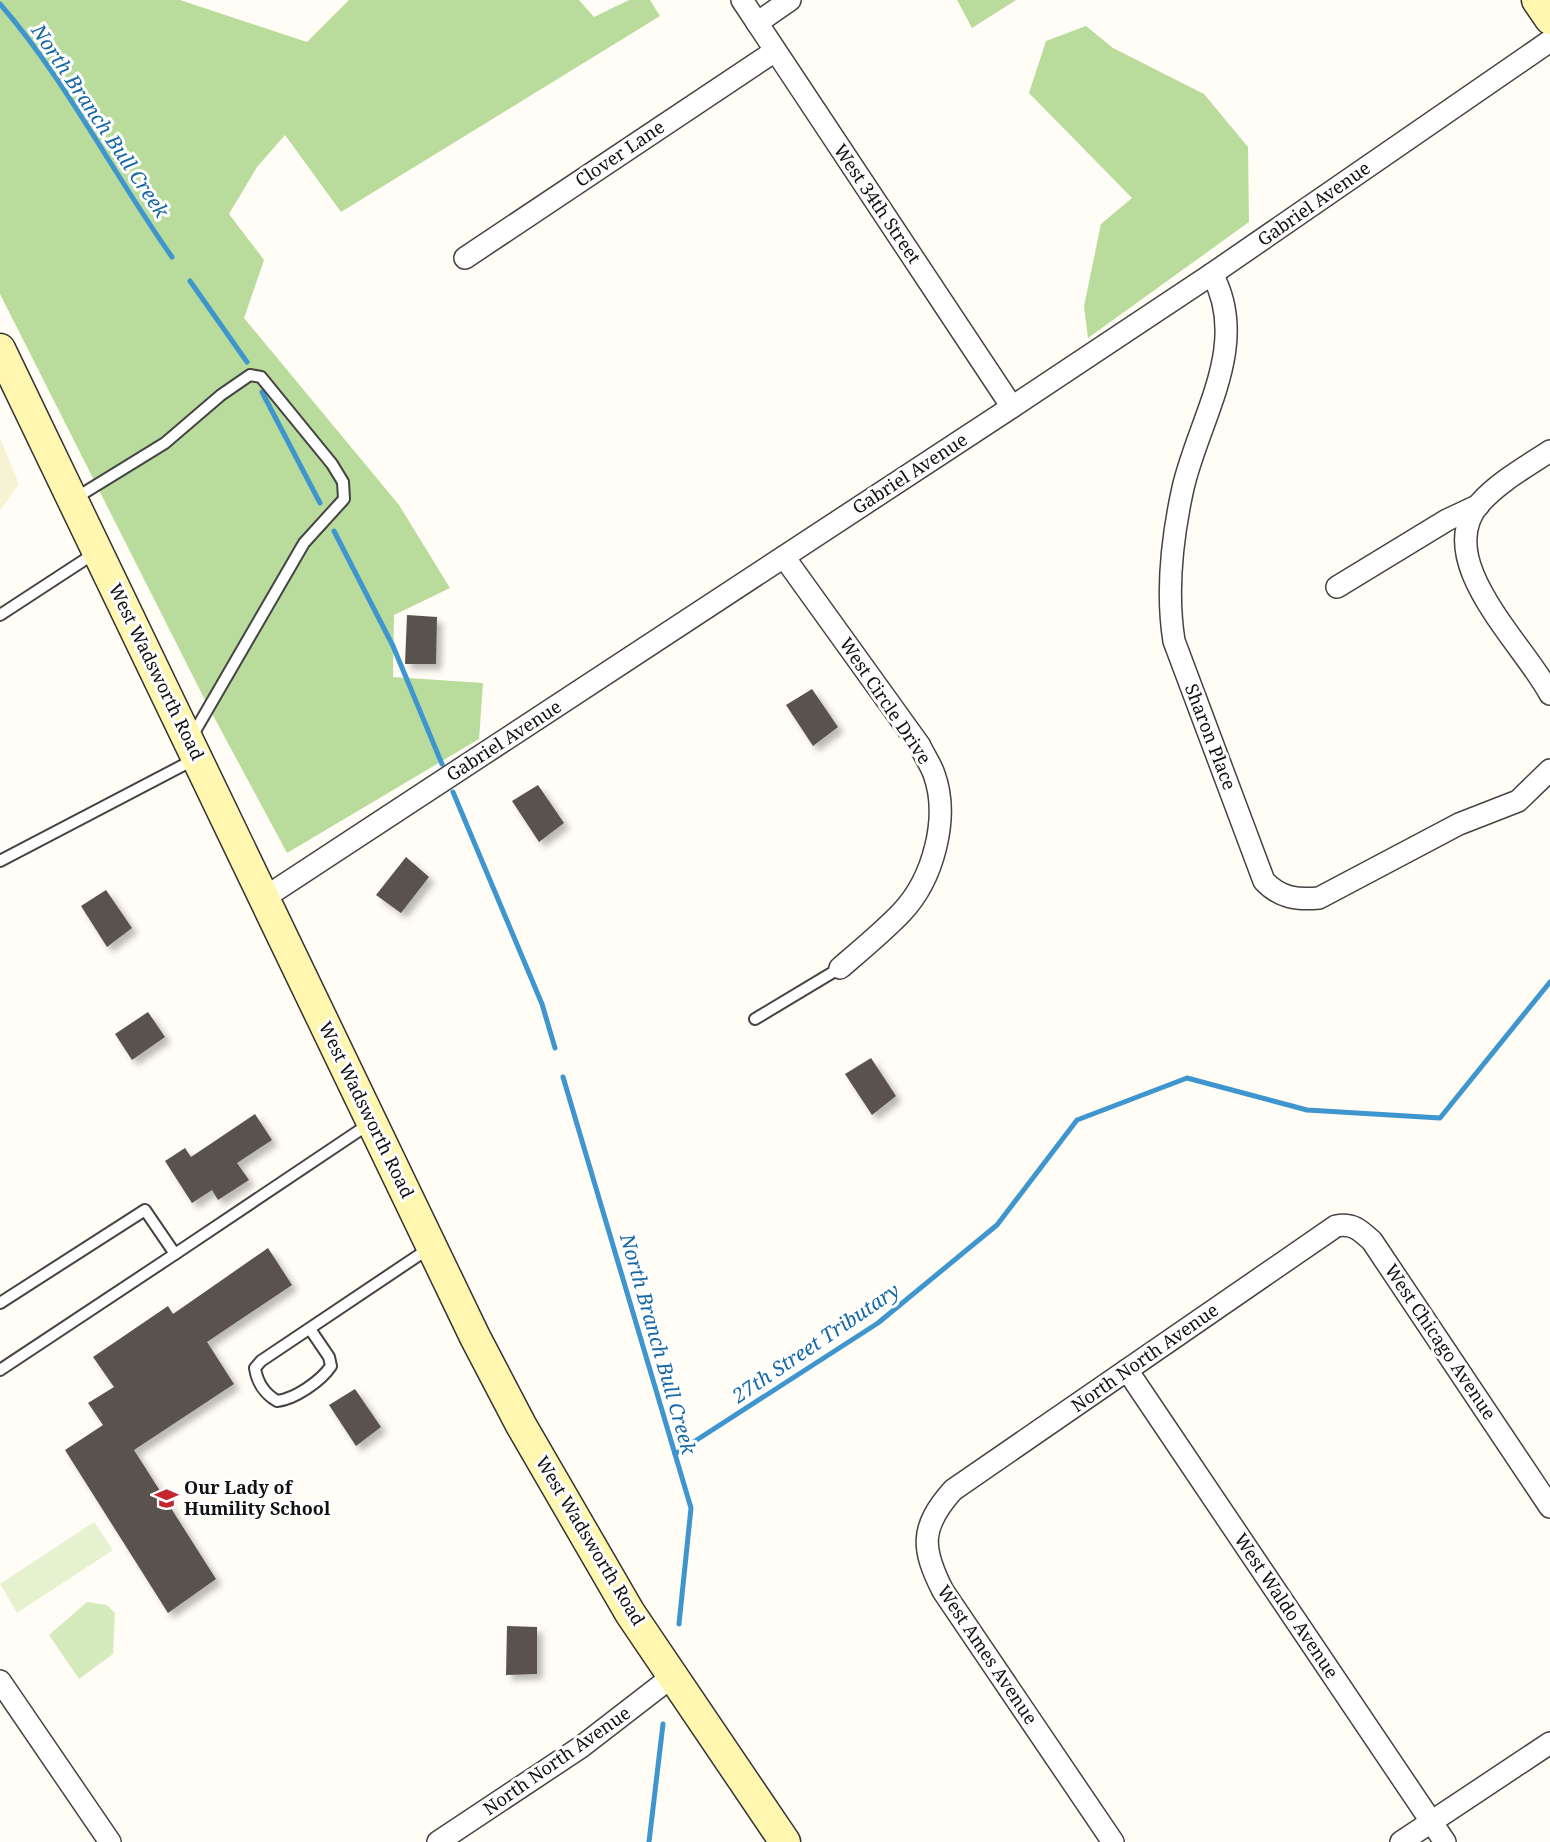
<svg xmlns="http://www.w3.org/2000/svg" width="1550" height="1842" font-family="'Noto Serif',serif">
	<defs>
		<filter id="shadow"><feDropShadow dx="5.5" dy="5.5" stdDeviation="3" flood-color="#0004"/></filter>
	</defs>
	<rect width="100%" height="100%" fill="#fffdf5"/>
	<path fill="#f6f3d4" d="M0 438 19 484 0 511Z"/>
	<path fill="#d5ebbd" d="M87 1602 107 1605 115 1613 113 1654 79 1679 49 1635Z"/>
	<g fill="#b9dc9c">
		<path d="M0 0H180L307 42 349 0H579L594 17 629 0H650L660 16 341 212 285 135 257 167 229 214 264 260 244 318 399 505 450 588 394 615 393 677 483 683 479 739 287 853 208 706 0 294Z"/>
		<path d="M957 0H1016L972 28Z"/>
		<path d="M1086 26 1113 48 1204 94 1248 147 1249 222 1088 338 1084 306 1101 224 1132 198 1029 93 1046 41Z"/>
	</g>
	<path fill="#e6f2cf" d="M94 1522 113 1550 17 1613 0 1584Z"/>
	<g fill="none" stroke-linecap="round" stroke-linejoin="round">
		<g stroke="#3f96cf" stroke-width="5">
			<path d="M0 4C65 79 114 175 172 257"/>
			<path d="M190 281 247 362"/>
			<path d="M262 392 320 503"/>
			<path d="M334 531 393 646 442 764"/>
			<path d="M453 792 542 1004 555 1048"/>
			<path d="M563 1077 691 1508 679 1624"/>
			<path d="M675 1454 878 1323 997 1225 1077 1120 1187 1078 1307 1110 1440 1118 1550 982"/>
			<path d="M649 1842 663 1724"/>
		</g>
	</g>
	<g fill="#5a524d" filter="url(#shadow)">
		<path d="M407 615 437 617 436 664H405Z"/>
		<path d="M812 689 838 727 813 746 786 705Z"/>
		<path d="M538 785 564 823 539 842 512 801Z"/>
		<path d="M406 857 429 877 401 913 376 895Z"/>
		<path d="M106 890 132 928 107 947 81 906Z"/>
		<path d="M148 1012 165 1037 132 1060 115 1034Z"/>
		<path d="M871 1058 896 1096 872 1115 845 1074Z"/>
		<path d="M255 1114 272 1140 237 1163 249 1180 218 1200 212 1190 192 1203 165 1161 185 1148 191 1157Z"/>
		<path d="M268 1248 292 1285 207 1342 234 1384 134 1450 216 1579 168 1613 65 1450 103 1425 88 1403 114 1387 93 1357 168 1306 173 1314Z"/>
		<path d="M355 1389 381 1427 356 1446 329 1405Z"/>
		<path d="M507 1626 537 1627V1674L506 1675Z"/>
	</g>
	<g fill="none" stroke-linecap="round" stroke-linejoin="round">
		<defs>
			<g id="lane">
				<path d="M74 499 165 443 221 395 250 375 261 377 332 464 343 482 344 499 304 543 191 738"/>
				<path d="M0 615 95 553"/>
				<path d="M0 861 195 759"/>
				<path d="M755 1019 840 968"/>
				<path d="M0 1303 145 1210 175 1254 369 1124"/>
				<path d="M310 1329 329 1357 331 1366C321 1381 295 1399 277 1401 265 1394 257 1382 255 1368L261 1361 431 1247"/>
				<path d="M0 1370 175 1254"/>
			</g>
			<g id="street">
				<path d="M742 0 1012 407"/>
				<path d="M757 23 790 0"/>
				<path d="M465 258 775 51"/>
				<path d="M1212 274C1251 345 1199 418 1183 488 1172 538 1166 591 1174 641L1264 881C1280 898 1297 900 1319 898L1459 824 1518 801 1550 770"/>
				<path d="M1550 451C1526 467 1500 481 1480 503 1430 559 1524 644 1550 694"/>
				<path d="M784 557 920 746C924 755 931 765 934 774 950 818 933 879 902 912 883 932 861 950 840 968"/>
				<path d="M1337 587 1447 520 1479 505"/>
				<path d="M264 898 1012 407 1212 274 1550 41"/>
				<path d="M1127 1370 1445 1842"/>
				<path d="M0 1681 110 1842"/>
				<path d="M438 1842 581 1747 673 1676"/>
				<path d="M1113 1842 943 1591C921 1548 920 1527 953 1490L1336 1226C1353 1223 1360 1230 1372 1241L1550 1507"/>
				<path d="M1401 1842 1550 1743"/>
			</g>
			<g id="secondary">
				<path d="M1537 0 1550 19"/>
				<path d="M0 349 475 1337 521 1425 630 1613 785 1842"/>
			</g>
		</defs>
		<use href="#lane" stroke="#444" stroke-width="14"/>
		<use href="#street" stroke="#444" stroke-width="24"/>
		<use href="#secondary" stroke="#333" stroke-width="33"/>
		<use href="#lane" stroke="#fff" stroke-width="10"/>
		<use href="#street" stroke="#fff" stroke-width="21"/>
		<use href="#secondary" stroke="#fff6b0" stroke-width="30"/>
	</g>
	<defs>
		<symbol id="school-bare" viewBox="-9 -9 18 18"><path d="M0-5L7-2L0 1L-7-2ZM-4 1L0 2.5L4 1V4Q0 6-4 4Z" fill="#c4262e" stroke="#fff" stroke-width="2.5" paint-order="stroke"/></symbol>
	</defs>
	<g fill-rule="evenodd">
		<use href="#school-bare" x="150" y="1482" width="33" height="33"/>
	</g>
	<g text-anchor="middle" stroke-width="6" stroke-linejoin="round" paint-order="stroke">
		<g font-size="18" fill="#111" stroke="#fff">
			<text transform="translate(620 154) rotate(-34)" y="6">Clover Lane</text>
			<text transform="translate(877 204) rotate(56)" y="6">West 34th Street</text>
			<text transform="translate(1314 204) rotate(-35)" y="6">Gabriel Avenue</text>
			<text transform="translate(910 474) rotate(-33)" y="6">Gabriel Avenue</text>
			<text transform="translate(156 672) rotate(64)" y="6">West Wadsworth Road</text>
			<text transform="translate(885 701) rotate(56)" y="6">West Circle Drive</text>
			<text transform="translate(1210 737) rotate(69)" y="6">Sharon Place</text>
			<text transform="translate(504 741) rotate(-33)" y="6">Gabriel Avenue</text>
			<text transform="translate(366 1110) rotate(64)" y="6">West Wadsworth Road</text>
			<text transform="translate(1440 1342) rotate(56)" y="6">West Chicago Avenue</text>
			<text transform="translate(1145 1358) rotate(-35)" y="6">North North Avenue</text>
			<text transform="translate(590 1541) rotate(59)" y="6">West Wadsworth Road</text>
			<text transform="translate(1286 1606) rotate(56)" y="6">West Waldo Avenue</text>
			<text transform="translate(987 1655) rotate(56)" y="6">West Ames Avenue</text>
			<text transform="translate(557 1761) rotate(-35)" y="6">North North Avenue</text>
		</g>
		<g font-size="18" font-weight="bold" fill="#111" stroke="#fff" text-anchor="start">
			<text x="184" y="1494">Our Lady of<tspan x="184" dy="21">Humility School</tspan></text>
		</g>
		<g font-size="20" font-style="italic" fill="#1768a6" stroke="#fff">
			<text transform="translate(100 121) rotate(56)" y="7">North Branch Bull Creek</text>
			<text transform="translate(816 1343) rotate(-34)" y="7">27th Street Tributary</text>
			<text transform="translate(658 1344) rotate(74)" y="7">North Branch Bull Creek</text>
		</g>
	</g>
</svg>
